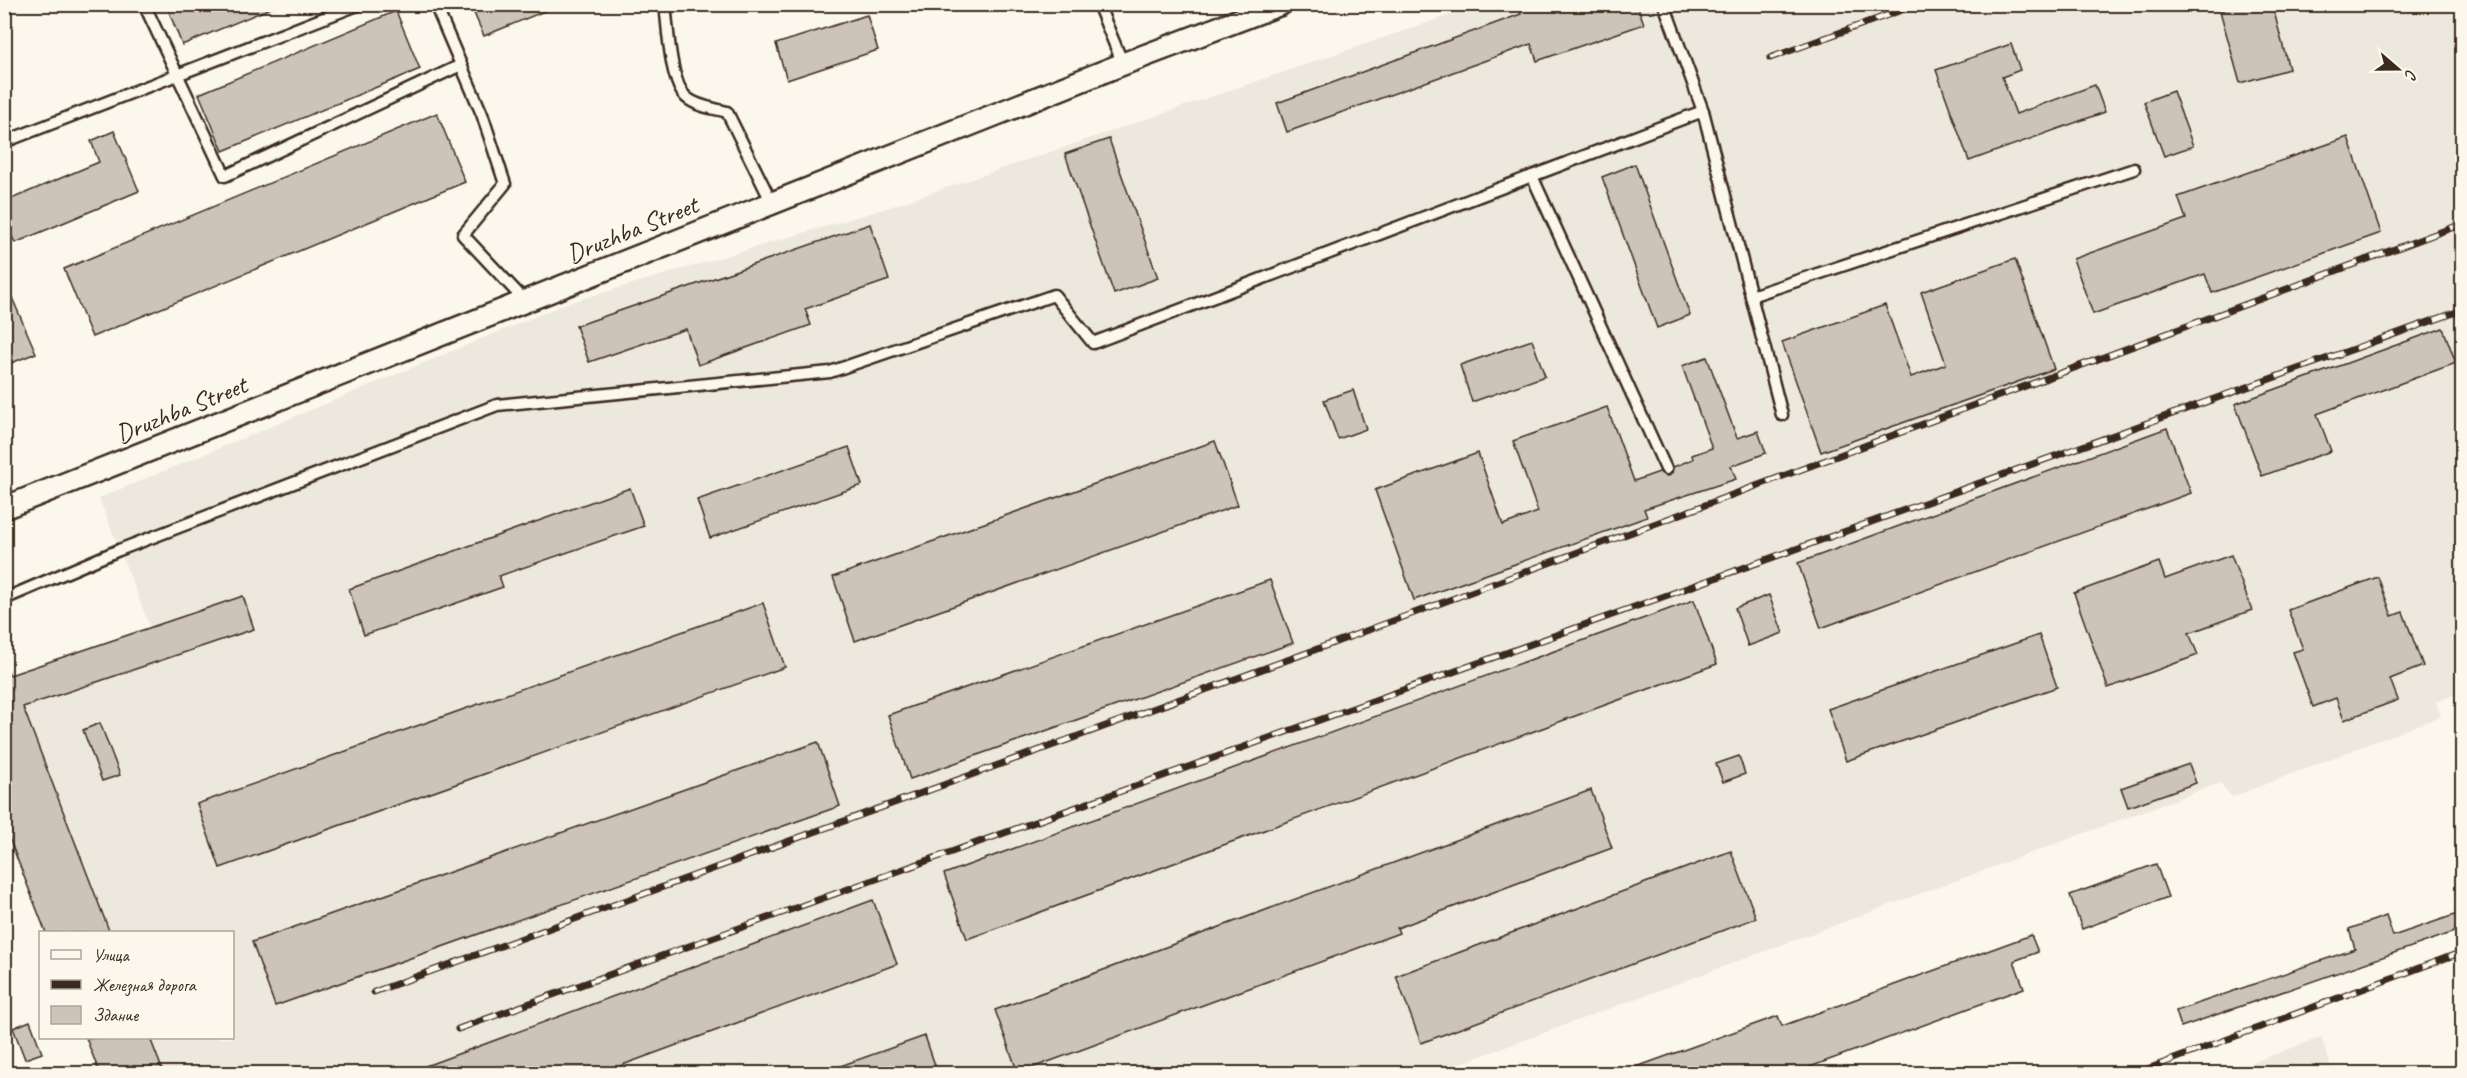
<svg xmlns="http://www.w3.org/2000/svg" width="2467" height="1078" font-family="Caveat,sans-serif">
	<rect width="100%" height="100%" fill="#fbf7ec"/>
	<filter id="ink" filterUnits="userSpaceOnUse"><feTurbulence type="fractalNoise" baseFrequency=".0167" numOctaves="2"/><feDisplacementMap in="SourceGraphic" scale="12" xChannelSelector="R" yChannelSelector="G"/><feConvolveMatrix kernelMatrix="1 2 1 2 8 2 1 2 1" color-interpolation-filters="sRGB"/></filter>
	<g filter="url(#ink)">
		<g fill="#ede8dd">
			<path d="M1479 5H2462V692L2436 702 2441 716 2232 797 2220 783 1435 1073H164L150 1038H232V932H110L10 675 150 627 99 498 565 304 887 208Z"/>
			<path d="M2321 1037 2333 1073H2225Z"/>
		</g>
		<g fill="#ccc4b9" stroke="#3b2a1e" stroke-width="1.5">
			<path d="M166 4H278V5L182 45Z"/>
			<path d="M470 4H559V5L484 36Z"/>
			<path d="M1518 4H1637L1644 24 1537 61 1531 44 1287 132 1277 103 1521 14Z"/>
			<path d="M2242 4H2272L2289 69 2240 83 2220 11Z"/>
			<path d="M396 11 420 69 223 151 199 94Z"/>
			<path d="M867 15 878 50 787 80 776 44Z"/>
			<path d="M2011 44 2020 70 2002 77 2016 114 2095 85 2105 112 1969 161 1936 70Z"/>
			<path d="M2173 91 2193 146 2164 156 2144 102Z"/>
			<path d="M437 113 465 182 92 337 64 269Z"/>
			<path d="M114 131 139 191 15 243 4 218V202L99 162 91 141Z"/>
			<path d="M2348 137 2381 233 2212 293 2205 274 2093 314 2073 259 2186 219 2178 197Z"/>
			<path d="M1109 139 1158 278 1114 294 1065 154Z"/>
			<path d="M1635 164 1690 315 1657 328 1602 177Z"/>
			<path d="M870 224 889 280 805 309 811 325 698 365 686 329 589 362 576 326Z"/>
			<path d="M2015 259 2054 369 1821 452 1782 342 1885 305 1911 377 1946 364 1921 292Z"/>
			<path d="M4 279 36 353 4 366Z"/>
			<path d="M2443 328 2456 363 2317 414 2331 451 2262 476 2235 404Z"/>
			<path d="M1532 340 1545 376 1472 402 1460 365Z"/>
			<path d="M1707 357 1737 438 1758 431 1766 453 1731 466 1736 479 1644 509 1647 517 1414 600 1375 490 1478 453 1503 525 1538 512 1513 441 1607 407 1634 481 1659 472 1669 476 1672 473 1673 467 1693 459 1692 455 1712 448 1682 366Z"/>
			<path d="M1353 390 1366 429 1338 439 1324 400Z"/>
			<path d="M2167 428 2191 493 1821 628 1798 563Z"/>
			<path d="M1215 441 1238 505 855 641 833 577Z"/>
			<path d="M849 447 862 485 710 538 697 500Z"/>
			<path d="M630 488 644 526 499 576 503 587 364 635 349 589Z"/>
			<path d="M2231 555 2252 610 2189 633 2198 655 2108 688 2074 593 2159 562 2165 579Z"/>
			<path d="M2378 577 2392 616 2403 612 2423 666 2390 679 2398 700 2344 720 2336 698 2313 707 2293 652 2303 649 2288 610Z"/>
			<path d="M1270 580 1293 643 910 779 888 715Z"/>
			<path d="M1769 595 1783 633 1748 646 1735 608Z"/>
			<path d="M243 596 254 629 23 707 110 933H46L4 825V663L10 675Z"/>
			<path d="M1694 600 1717 664 967 939 944 874Z"/>
			<path d="M763 603 785 667 220 868 197 804Z"/>
			<path d="M2039 635 2057 687 1846 761 1828 709Z"/>
			<path d="M100 723 120 775 102 781 83 730Z"/>
			<path d="M818 742 840 806 275 1006 252 942Z"/>
			<path d="M1739 756 1745 774 1723 782 1716 764Z"/>
			<path d="M2189 764 2196 783 2128 807 2121 788Z"/>
			<path d="M1591 790 1612 848 1397 928 1399 933 1018 1073 995 1010Z"/>
			<path d="M1731 851 1756 918 1421 1043 1396 976Z"/>
			<path d="M2156 864 2168 897 2082 929 2070 895Z"/>
			<path d="M873 900 897 964 598 1074H404Z"/>
			<path d="M2463 912V929L2181 1027 2176 1011 2355 949 2349 929 2386 916 2393 936Z"/>
			<path d="M2031 935 2038 952 2014 961 2024 988 1791 1074H1626L1625 1071 1778 1016 1782 1026Z"/>
			<path d="M30 1021 42 1053 25 1059 13 1028Z"/>
			<path d="M925 1036 938 1074H826V1071Z"/>
			<path d="M86 1038H150L164 1074H100Z"/>
		</g>
		<g fill="none" stroke-linecap="round" stroke-linejoin="round">
			<defs>
				<g id="service">
					<path d="M144 4 225 176 461 65"/>
					<path d="M435 4 482 114 505 184 463 235 525 301"/>
					<path d="M665 4C668 28 670 84 687 98 698 107 714 108 727 112L772 203"/>
					<path d="M1098 4 1123 64"/>
					<path d="M1664 4 1703 111 1782 415"/>
					<path d="M4 142 360 4"/>
					<path d="M1532 176 1666 469"/>
					<path d="M1751 296 2134 169"/>
					<path d="M4 599 119 550 497 405 830 372 1054 295 1093 343 1703 111"/>
				</g>
				<path id="minor" d="M4 508 1123 64 1281 4"/>
			</defs>
			<use href="#service" stroke="#3b2a1e" stroke-width="15"/>
			<use href="#minor" stroke="#3b2a1e" stroke-width="26"/>
			<use href="#service" stroke="#fbf7ec" stroke-width="10"/>
			<use href="#minor" stroke="#fbf7ec" stroke-width="21"/>
			<defs>
				<g id="rail">
					<path d="M1770 58 1918 4"/>
					<path d="M374 992 1301 655 2462 224"/>
					<path d="M458 1029 2462 310"/>
					<path d="M2134 1074 2462 952"/>
				</g>
			</defs>
			<use href="#rail" stroke="#3b2a1e" stroke-width="7"/>
			<use href="#rail" stroke="#fbf7ec" stroke-width="4.5" stroke-dasharray="14" stroke-linecap="butt"/>
		</g>
	</g>
	<g text-anchor="middle" stroke-width="6" stroke-linejoin="round" paint-order="stroke">
		<g font-size="26" fill="#3b2a1e" stroke="#fbf7ec">
			<text transform="translate(632 229) rotate(-22)" y="9">Druzhba Street</text>
			<text transform="translate(181 409) rotate(-22)" y="9">Druzhba Street</text>
		</g>
	</g>
	<rect width="2467" height="1078" fill="none" stroke="#fbf7ec" stroke-width="24"/>
	<rect x="12" y="12" width="2443" height="1054" fill="none" stroke="#3b2a1e" stroke-width="2" filter="url(#ink)"/>
	<rect x="39" y="931" width="195" height="108" fill="#fbf7ec" stroke="#aea59a" stroke-width="1.5"/>
	<rect x="51" y="950" width="30" height="9" fill="#fbf7ec" stroke="#aea59a" stroke-width="1.5"/>
	<text x="93" y="961" font-size="18" fill="#3b2a1e">Улица</text>
	<rect x="51" y="980" width="30" height="9" fill="#3b2a1e" stroke="#aea59a" stroke-width="1.5"/>
	<text x="93" y="991" font-size="18" fill="#3b2a1e">Железная дорога</text>
	<rect x="51" y="1006" width="30" height="18" fill="#ccc4b9" stroke="#aea59a" stroke-width="1.5"/>
	<text x="93" y="1021" font-size="18" fill="#3b2a1e">Здание</text>
	<g transform="translate(2398 69) rotate(110)" stroke="#fbf7ec" stroke-width="4.5" paint-order="stroke">
	<path d="M0-4.5L10 22L0 15L-10 22Z" fill="#3b2a1e"/>
	<text y="-9" font-size="16" font-weight="bold" text-anchor="middle" fill="#3b2a1e">С</text>
	</g>
</svg>
